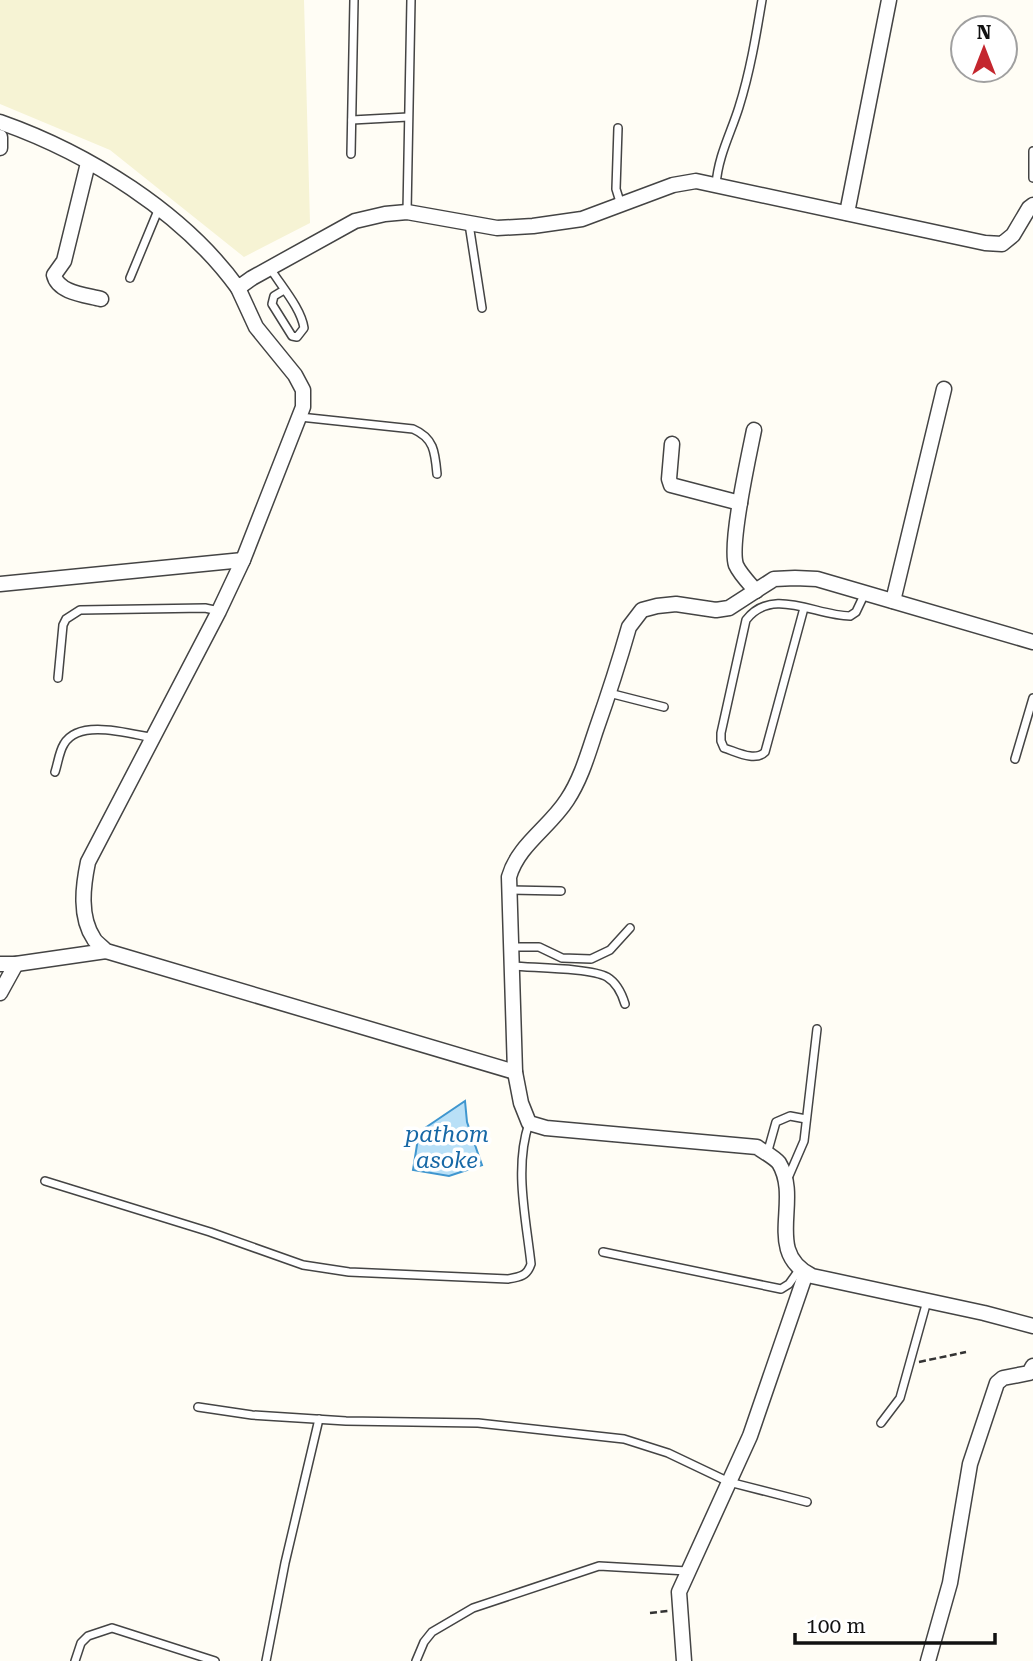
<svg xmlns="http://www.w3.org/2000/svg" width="1033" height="1661" font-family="'Roboto Serif',serif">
	<rect width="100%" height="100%" fill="#fffdf5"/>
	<path fill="#f6f3d4" d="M0 0H304L310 223 244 257 110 150 0 104Z"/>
	<path fill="#b9e0f7" stroke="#3f96cf" stroke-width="2" d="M465 1101 467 1122 482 1165 449 1176 413 1170 419 1132Z"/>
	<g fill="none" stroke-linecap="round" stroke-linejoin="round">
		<defs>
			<g id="service">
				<path d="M352 120 408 117"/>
				<path d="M618 128 616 189 621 205"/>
				<path d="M1033 151V178"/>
				<path d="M351 154 354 0"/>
				<path d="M716 185C718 156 731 133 739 107 750 72 756 36 762 0"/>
				<path d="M407 212 411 0"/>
				<path d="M469 224 482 308"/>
				<path d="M270 268C281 286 301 308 304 328L297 337 292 336 272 304 274 296 284 290"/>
				<path d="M130 278 159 208"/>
				<path d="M300 417 413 429C434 438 435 452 437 474"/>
				<path d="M804 608 765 752C755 762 737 752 724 748L721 741V733L746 620C772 586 816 616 850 616L856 612 865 593"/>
				<path d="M58 678 63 625 66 619 80 610 205 608 219 611"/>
				<path d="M609 693 664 707"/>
				<path d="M1015 759 1033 698"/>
				<path d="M55 772C58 763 59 752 64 744 79 718 130 734 154 738"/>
				<path d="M510 890 561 891"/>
				<path d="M512 947H539L562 958 591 959 610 950 630 928"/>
				<path d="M513 966C534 968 591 968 607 977 617 983 622 994 625 1004"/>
				<path d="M767 1154 776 1122 790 1116 806 1119"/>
				<path d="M788 1178 804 1141 817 1029"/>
				<path d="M45 1181 210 1232 303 1265 349 1272 508 1279C520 1277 527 1276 531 1264 526 1218 514 1168 529 1123"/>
				<path d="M603 1252 781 1289 789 1284 799 1270"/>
				<path d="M198 1407 252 1415 346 1421 478 1423 624 1439 668 1453 729 1482 807 1502"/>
				<path d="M881 1423 900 1398 927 1301"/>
				<path d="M75 1661 81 1643 88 1636 112 1628 215 1661"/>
				<path d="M266 1661 285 1563 319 1419"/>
				<path d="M416 1661 424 1642 432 1632 473 1608 599 1566 687 1571"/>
			</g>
			<g id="minor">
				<path d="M0 122C88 153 183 212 238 288L252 278 355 221 385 214 407 212 497 228 533 226 582 219 673 185 696 181 985 243 1002 244 1013 235 1029 208 1033 205"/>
				<path d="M0 137V148"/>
				<path d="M88 163 64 261 54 275C58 293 86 295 101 299"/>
				<path d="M847 213 889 0"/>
				<path d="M238 288 256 327 295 375 303 390V407L243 560 219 611 88 862C83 886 79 917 94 939 96 943 103 947 106 951L515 1072"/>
				<path d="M754 430C749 455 729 544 736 565 740 574 749 583 756 591"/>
				<path d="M672 444 669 479 671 485 740 503"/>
				<path d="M0 584 243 560"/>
				<path d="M893 601 944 389"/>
				<path d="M1033 642 817 579 795 578 774 579 729 608 716 610 676 604 657 606 642 610 629 627C619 662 608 696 596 730 588 754 581 779 567 800 549 828 518 845 509 877L515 1072 521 1103 529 1123 546 1128 757 1147C764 1152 774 1157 779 1163 802 1201 763 1252 812 1276L984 1313 1033 1326"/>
				<path d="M0 964H16L106 951"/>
				<path d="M0 993 16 964"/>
				<path d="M684 1661 679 1592 750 1436 806 1273"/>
				<path d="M928 1661 950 1583 970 1464 997 1383 1003 1378 1029 1373 1033 1366"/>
			</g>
		</defs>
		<use href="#service" stroke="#444" stroke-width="10"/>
		<use href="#minor" stroke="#444" stroke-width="17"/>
		<g stroke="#333" stroke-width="2.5" stroke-dasharray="7 3.5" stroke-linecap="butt">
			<path d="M919 1362 966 1352"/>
			<path d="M650 1613 668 1611"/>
		</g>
		<use href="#service" stroke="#fff" stroke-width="7"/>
		<use href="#minor" stroke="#fff" stroke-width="14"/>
	</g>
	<g text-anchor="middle" stroke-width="7" stroke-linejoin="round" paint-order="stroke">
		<g font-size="23" font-style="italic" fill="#1768a6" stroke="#fff">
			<text x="447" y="1142">pathom<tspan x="447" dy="26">asoke</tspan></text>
		</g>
	</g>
	<g transform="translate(984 49)"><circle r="33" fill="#ffffff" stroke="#a0a0a0" stroke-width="2"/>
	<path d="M0-5L12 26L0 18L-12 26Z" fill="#c4262e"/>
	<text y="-10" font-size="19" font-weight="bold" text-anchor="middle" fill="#111111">N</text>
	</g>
	<path d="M795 1633v10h200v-10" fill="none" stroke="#111111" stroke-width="3.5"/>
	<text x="806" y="1633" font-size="21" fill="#111111" stroke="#ffffff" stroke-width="5" paint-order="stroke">100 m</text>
</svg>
